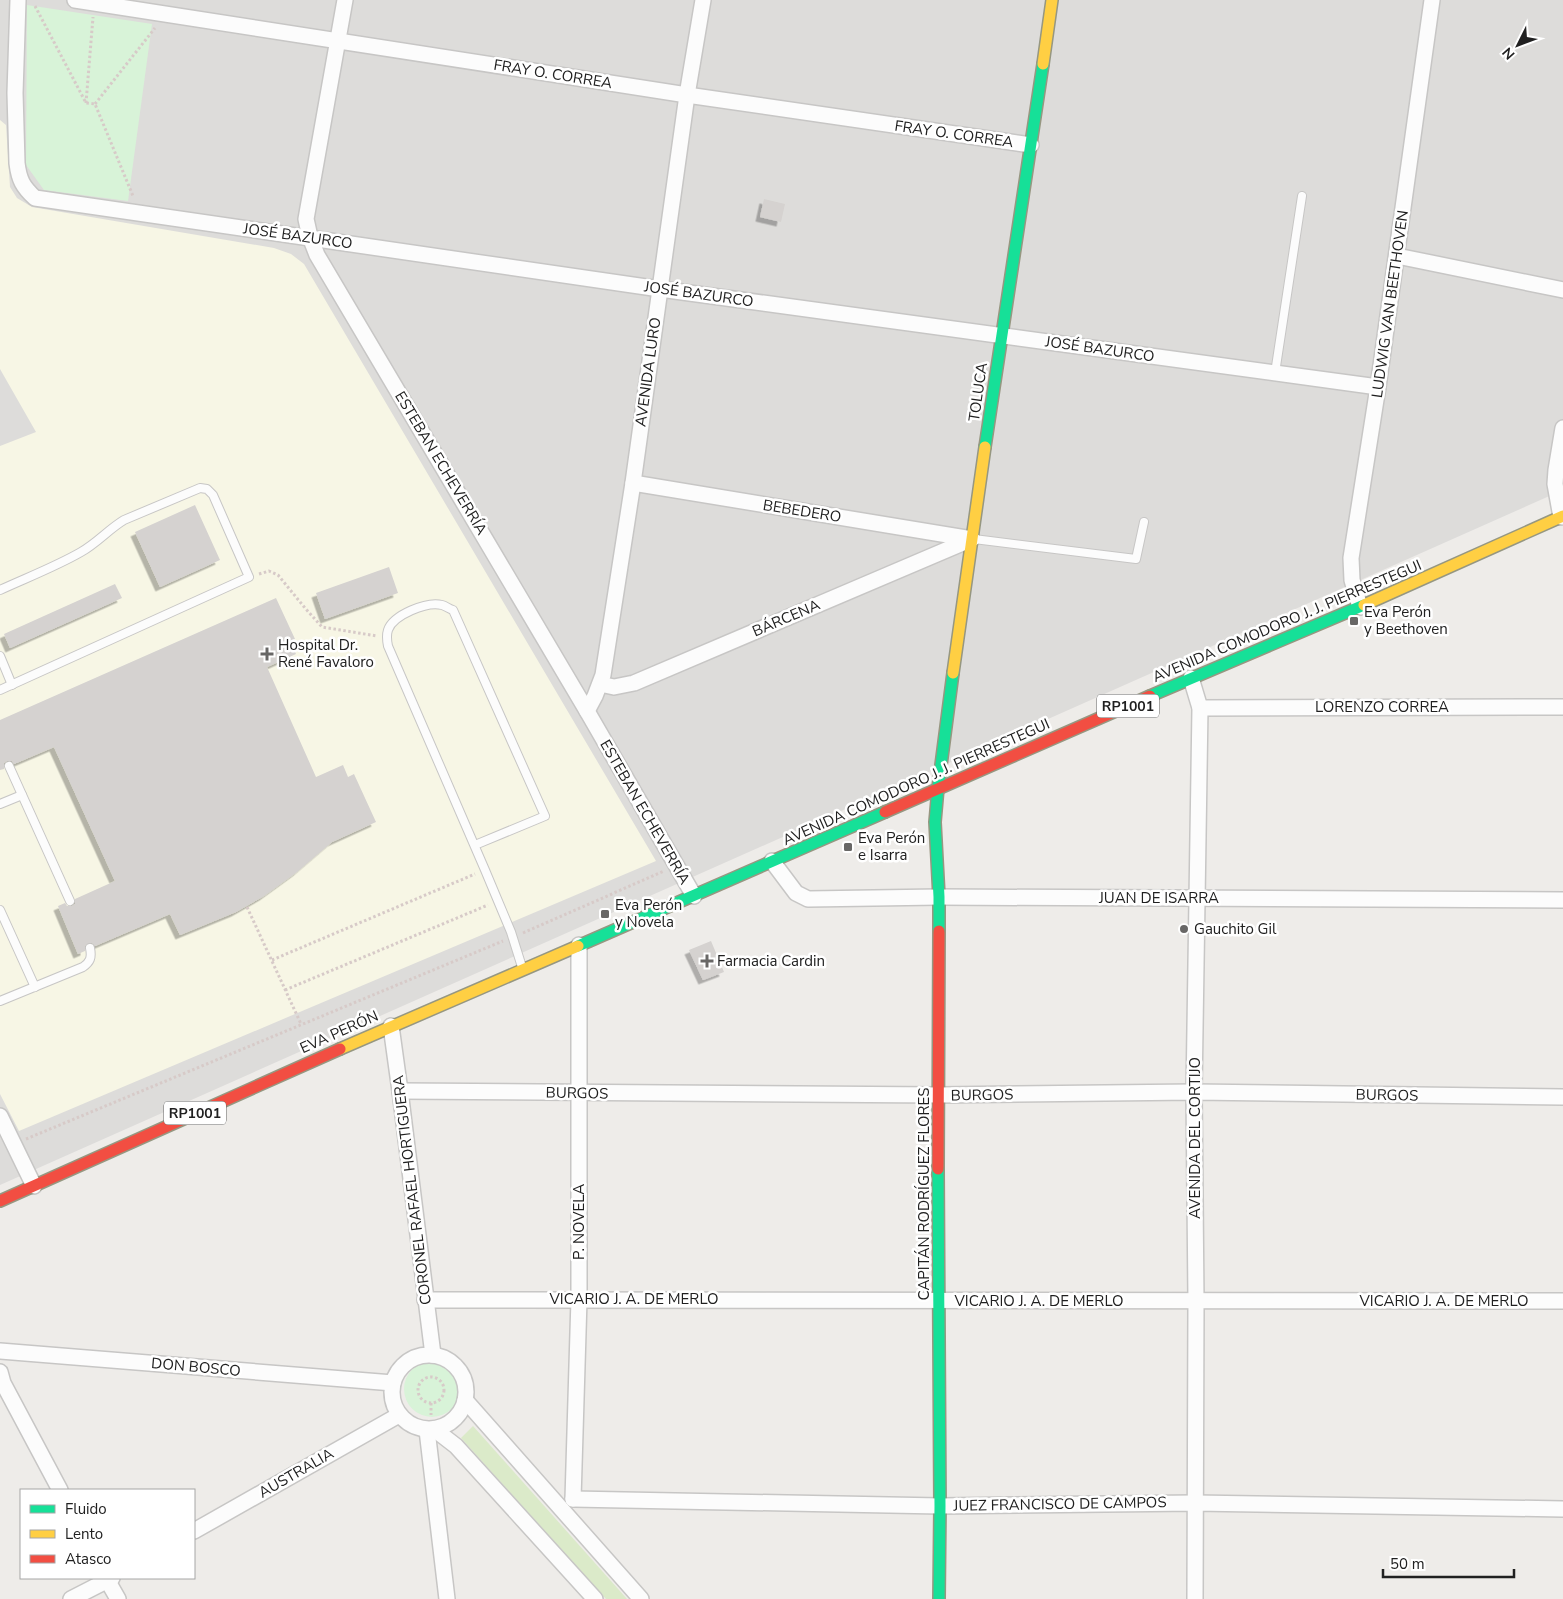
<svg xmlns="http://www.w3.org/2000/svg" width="1563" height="1599" font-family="'Nunito Sans',sans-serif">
	<defs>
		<filter id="shadow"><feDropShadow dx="-4.5" dy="4.5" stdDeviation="0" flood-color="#0004"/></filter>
	</defs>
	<rect width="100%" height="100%" fill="#eeece9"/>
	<path fill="#dddcda" d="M0 0H1563V490L0 1185Z"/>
	<path fill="#f7f6e5" d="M0 120 6 125 10 187 17 198 32 207 274 248 291 254 304 264 656 861 19 1131 0 1094V446L36 432 0 369Z"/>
	<path fill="#dbeac9" d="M473 1426 627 1599H606L461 1438Z"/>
	<g fill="#d8f3d8">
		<path d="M27 5 152 24 128 201 44 190 26 165Z"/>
		<circle cx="432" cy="1389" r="28"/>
	</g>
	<g fill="#d5d2d0" filter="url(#shadow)">
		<path d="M764 199 785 204 781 222 760 217Z"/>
		<path d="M195 505 220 560 160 587 135 532Z"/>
		<path d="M389 567 398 593 325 619 316 593Z"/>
		<path d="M115 584 122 598 10 648 4 634Z"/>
		<path d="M276 598 295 639 290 641 296 654 267 667 316 777 343 765 348 777 354 774 376 822 332 842 297 872 264 896 236 912 180 935 170 914 95 946 92 943H89L85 946V951L78 954 58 906 65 903 67 906H72L75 904V899L115 881 54 747 14 764 12 761H7L4 763V769L0 770V720Z"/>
		<path d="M711 941 724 972 703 980 689 950Z"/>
	</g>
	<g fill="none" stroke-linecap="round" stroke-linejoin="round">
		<defs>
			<g id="lane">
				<path d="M1275 373 1302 196"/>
				<path d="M974 539 1136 559 1144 522"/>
				<path d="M0 590C26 578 57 566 81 552 97 543 109 529 124 520L200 488 207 489 213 495 249 577 0 690"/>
				<path d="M0 656 12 685"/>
				<path d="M9 766 70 901"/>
				<path d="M0 804 22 795"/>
				<path d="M475 845 545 816 453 610C449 609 446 606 442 605 427 601 393 615 388 630 386 636 387 641 388 646L485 870 511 932 522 967"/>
				<path d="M0 910 35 987"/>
				<path d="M0 1001 83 967C90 962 92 958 90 948"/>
			</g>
			<g id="street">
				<path d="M18 0 15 93 17 163C19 180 23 187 35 198L660 289 1378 387"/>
				<path d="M75 0 687 95 1031 145"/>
				<path d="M345 0 306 219 310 237 317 255 587 711 694 896"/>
				<path d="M1397 256 1563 290"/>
				<path d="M633 483 972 539"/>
				<path d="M1561 517 1555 484 1556 470 1563 428"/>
				<path d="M1360 607 1352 580 1351 558 1378 387 1432 0"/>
				<path d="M1191 678 1200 708 1194 1092 1196 1301 1195 1599"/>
				<path d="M600 684 614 687 634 683 972 539"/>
				<path d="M1200 708 1563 707"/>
				<path d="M587 711 595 696 603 675 633 483 687 95 703 0"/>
				<path d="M772 861 796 893 808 899 939 897 1563 900"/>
				<path d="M391 1026 400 1091 433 1355"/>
				<path d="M400 1091 940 1095 1194 1092 1563 1097"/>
				<path d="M0 1116 34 1186"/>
				<path d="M425 1300 1563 1301"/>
				<path d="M0 1351 393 1383"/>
				<circle cx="429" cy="1392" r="37"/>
				<path d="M0 1372 3 1383 60 1490"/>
				<path d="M465 1400 641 1599"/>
				<path d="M434 1429 456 1446 595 1599"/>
				<path d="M427 1430 447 1599"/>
				<path d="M573 1499 940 1506 1195 1503 1563 1509"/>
				<path d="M573 1499 579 1299V945"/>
				<path d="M194 1531 399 1415"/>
				<path d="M106 1578 118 1599"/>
				<path d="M71 1599 112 1578"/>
			</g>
			<g id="fast">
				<path d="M985 447 1043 64"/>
				<path d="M1150 696 1364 605"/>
				<path d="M939 931V897L935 822 938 788 953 673"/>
				<path d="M578 946 885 812"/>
				<path d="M938 1169 940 1506 939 1599"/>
			</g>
			<g id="slow">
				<path d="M1043 64 1052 0"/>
				<path d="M1364 605 1563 516"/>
				<path d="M953 673 985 447"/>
				<path d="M340 1049 578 946"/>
			</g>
			<g id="jam">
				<path d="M885 812 1150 696"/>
				<path d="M938 1169 939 931"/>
				<path d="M0 1201 340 1049"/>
			</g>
		</defs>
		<use href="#lane" stroke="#c7c6c5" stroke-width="10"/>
		<use href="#street" stroke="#c7c6c5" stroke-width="18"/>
		<use href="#fast" stroke="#969781" stroke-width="14"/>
		<use href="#slow" stroke="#969781" stroke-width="14"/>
		<use href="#jam" stroke="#969781" stroke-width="14"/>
		<g stroke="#d7cac8" stroke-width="3" stroke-dasharray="2.5 2.5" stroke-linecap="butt">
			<path d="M35 6 86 103 95 104 133 196"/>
			<path d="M86 103 93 17"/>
			<path d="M95 104 155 28"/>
			<path d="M259 574 269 571 278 575 305 608 322 627 377 636"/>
			<path d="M247 907 301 1024"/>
			<path d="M523 933 664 871"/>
			<path d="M272 960 475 874"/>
			<path d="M285 990 488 905"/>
			<path d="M26 1139 503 941"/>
			<circle cx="431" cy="1390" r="13"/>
			<path d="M431 1403V1415"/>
		</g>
		<use href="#lane" stroke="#fcfcfc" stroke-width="8"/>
		<use href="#street" stroke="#fcfcfc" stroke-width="15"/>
		<use href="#fast" stroke="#16e098" stroke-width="11"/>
		<use href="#slow" stroke="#ffcf43" stroke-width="11"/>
		<use href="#jam" stroke="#f24e42" stroke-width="11"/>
	</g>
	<g fill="#686766" stroke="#fff" stroke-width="2">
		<rect x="1349" y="616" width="10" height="10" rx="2.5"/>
		<path d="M264.5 646.5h5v5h5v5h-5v5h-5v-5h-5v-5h5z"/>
		<rect x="843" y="842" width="10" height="10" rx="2.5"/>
		<rect x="600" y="909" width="10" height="10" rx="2.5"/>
		<circle cx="1184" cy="929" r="5"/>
		<path d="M704.5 953.5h5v5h5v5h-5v5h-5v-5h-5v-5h5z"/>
	</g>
	<g text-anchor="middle" stroke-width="5" stroke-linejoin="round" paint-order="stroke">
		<g fill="#fff" stroke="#636363" stroke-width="1">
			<rect x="1097" y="694.5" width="62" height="23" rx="4"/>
			<rect x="164" y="1101.5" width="62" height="23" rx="4"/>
		</g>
		<g font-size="14" font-weight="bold" fill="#202020">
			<text x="1128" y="711">RP1001</text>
			<text x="195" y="1118">RP1001</text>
		</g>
		<g font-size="15" fill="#202020" stroke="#fff">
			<text transform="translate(553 74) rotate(9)" y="5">FRAY O. CORREA</text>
			<text transform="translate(954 134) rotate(8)" y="5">FRAY O. CORREA</text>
			<text transform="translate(298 236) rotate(8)" y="5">JOSÉ BAZURCO</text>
			<text transform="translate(699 294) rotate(8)" y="5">JOSÉ BAZURCO</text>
			<text transform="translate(1390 304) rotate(-82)" y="5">LUDWIG VAN BEETHOVEN</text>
			<text transform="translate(1100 349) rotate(8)" y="5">JOSÉ BAZURCO</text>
			<text transform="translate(648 372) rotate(-82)" y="5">AVENIDA LURO</text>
			<text transform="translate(978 392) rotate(-82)" y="5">TOLUCA</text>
			<text transform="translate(441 463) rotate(59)" y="5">ESTEBAN ECHEVERRÍA</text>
			<text transform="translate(802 511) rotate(9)" y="5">BEBEDERO</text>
			<text transform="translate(786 618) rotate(-23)" y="5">BÁRCENA</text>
			<text transform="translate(1287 621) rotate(-23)" y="5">AVENIDA COMODORO J. J. PIERRESTEGUI</text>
			<text x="1382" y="712">LORENZO CORREA</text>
			<text transform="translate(916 782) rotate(-24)" y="5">AVENIDA COMODORO J. J. PIERRESTEGUI</text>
			<text transform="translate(645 812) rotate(60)" y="5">ESTEBAN ECHEVERRÍA</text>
			<text x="1159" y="903">JUAN DE ISARRA</text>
			<text transform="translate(339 1032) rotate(-24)" y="5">EVA PERÓN</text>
			<text transform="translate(577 1093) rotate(1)" y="5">BURGOS</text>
			<text transform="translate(982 1095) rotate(-1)" y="5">BURGOS</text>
			<text transform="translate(1387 1095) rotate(1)" y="5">BURGOS</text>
			<text transform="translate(1195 1138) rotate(-90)" y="5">AVENIDA DEL CORTIJO</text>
			<text transform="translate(412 1190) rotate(-97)" y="5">CORONEL RAFAEL HORTIGUERA</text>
			<text transform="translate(924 1194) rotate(-90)" y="5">CAPITÁN RODRÍGUEZ FLORES</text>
			<text transform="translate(579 1222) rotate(-90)" y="5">P. NOVELA</text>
			<text x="634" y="1304">VICARIO J. A. DE MERLO</text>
			<text x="1039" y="1306">VICARIO J. A. DE MERLO</text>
			<text x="1444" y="1306">VICARIO J. A. DE MERLO</text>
			<text transform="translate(196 1367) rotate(5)" y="5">DON BOSCO</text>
			<text transform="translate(296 1473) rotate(-30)" y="5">AUSTRALIA</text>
			<text transform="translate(1060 1504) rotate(-1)" y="5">JUEZ FRANCISCO DE CAMPOS</text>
		</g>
		<g font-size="15" fill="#202020" stroke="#fff" text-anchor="start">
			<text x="1364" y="617">Eva Perón<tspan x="1364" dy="17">y Beethoven</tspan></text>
			<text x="278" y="650">Hospital Dr.<tspan x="278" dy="17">René Favaloro</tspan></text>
			<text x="858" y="843">Eva Perón<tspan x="858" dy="17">e Isarra</tspan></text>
			<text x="615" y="910">Eva Perón<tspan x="615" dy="17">y Novela</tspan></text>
			<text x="1194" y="934">Gauchito Gil</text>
			<text x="717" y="966">Farmacia Cardin</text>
		</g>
	</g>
	<rect x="20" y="1489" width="175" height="90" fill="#ffffff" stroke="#a6a6a6"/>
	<rect x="30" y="1505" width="25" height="8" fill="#16e098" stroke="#a6a6a6"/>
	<text x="65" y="1514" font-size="15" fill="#202020">Fluido</text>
	<rect x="30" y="1530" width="25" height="8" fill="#ffcf43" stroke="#a6a6a6"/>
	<text x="65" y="1539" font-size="15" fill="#202020">Lento</text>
	<rect x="30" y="1555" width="25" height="8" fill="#f24e42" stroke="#a6a6a6"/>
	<text x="65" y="1564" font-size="15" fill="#202020">Atasco</text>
	<g transform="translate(1518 45) rotate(228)" stroke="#ffffff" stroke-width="4" paint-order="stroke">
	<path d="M0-4L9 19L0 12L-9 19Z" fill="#202020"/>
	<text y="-8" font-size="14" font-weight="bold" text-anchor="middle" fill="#202020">N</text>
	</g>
	<path d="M1383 1569v8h131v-8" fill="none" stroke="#202020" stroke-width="2.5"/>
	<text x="1390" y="1569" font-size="15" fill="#202020" stroke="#ffffff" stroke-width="4" paint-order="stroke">50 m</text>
</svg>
